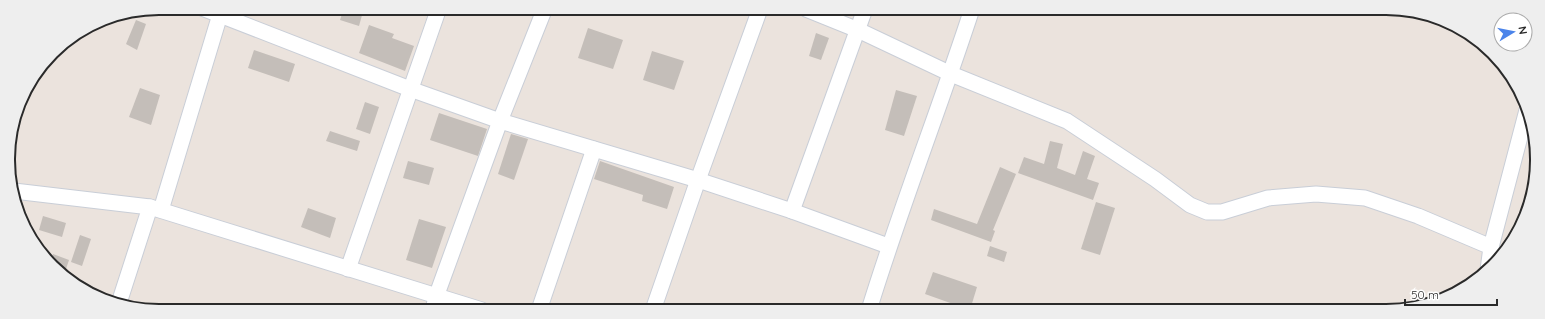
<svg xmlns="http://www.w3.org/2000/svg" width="1545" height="319" font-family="Quicksand,sans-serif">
	<rect width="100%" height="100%" fill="#ebe3dd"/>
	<g fill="#c4beb9">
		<path d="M344 8H364L359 26 340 20Z"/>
		<path d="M136 20 146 24 137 50 126 44Z"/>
		<path d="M369 25 394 34 392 38 414 46 405 71 359 53Z"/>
		<path d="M588 28 623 40 613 69 578 58Z"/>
		<path d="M816 33 829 38 821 60 809 56Z"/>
		<path d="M254 50 295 64 289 82 248 68Z"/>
		<path d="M652 51 684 61 674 90 643 80Z"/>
		<path d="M140 88 160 95 151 125 129 117Z"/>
		<path d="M896 90 917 96 904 136 885 130Z"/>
		<path d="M365 102 379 107 370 134 356 129Z"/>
		<path d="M439 113 487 129 478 156 430 140Z"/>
		<path d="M330 131 360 141 357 151 326 141Z"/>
		<path d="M511 134 528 139 514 180 498 174Z"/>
		<path d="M1050 141 1063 144 1057 168 1075 175 1083 151 1095 156 1087 179 1099 183 1093 200 1018 173 1024 157 1044 164Z"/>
		<path d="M408 161 434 168 429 185 403 178Z"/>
		<path d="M600 161 674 187 667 209 642 201 643 195 594 179Z"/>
		<path d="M1000 167 1016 174 993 230 995 231 991 242 931 220 934 209 977 224Z"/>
		<path d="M1096 202 1115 208 1100 255 1081 249Z"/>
		<path d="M308 208 336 218 330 238 301 227Z"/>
		<path d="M43 216 66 223 62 237 39 230Z"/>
		<path d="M419 219 446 227 432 268 406 260Z"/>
		<path d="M80 235 91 239 82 266 71 262Z"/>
		<path d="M990 246 1007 252 1004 262 987 256Z"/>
		<path d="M53 254 69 260 64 275 50 263Z"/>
		<path d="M933 272 977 287 970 310 925 294Z"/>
	</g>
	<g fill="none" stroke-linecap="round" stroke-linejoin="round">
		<defs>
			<g id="minor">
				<path d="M202 8 410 89 500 121 698 180 792 211 888 246"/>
				<path d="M806 9 858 30 951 74 1067 121 1155 179 1190 205 1207 212H1222L1268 198 1316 194 1365 198 1418 216 1491 247 1488 270"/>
				<path d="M14 191 150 207 482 310"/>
				<path d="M161 210 222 8"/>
				<path d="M792 211 865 9"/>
				<path d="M1491 247 1527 110"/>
				<path d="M348 269 439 8"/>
				<path d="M119 303 150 207"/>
				<path d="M433 310 436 297 500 121 545 8"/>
				<path d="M539 310 594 149"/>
				<path d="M653 310 698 180 760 9"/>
				<path d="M869 310C900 209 939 110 972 9"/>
			</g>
		</defs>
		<use href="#minor" stroke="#c9ced7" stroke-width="17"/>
		<path stroke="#c3c3c3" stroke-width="2" stroke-dasharray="3 2" stroke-linecap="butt" d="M1506 242 1511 241"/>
		<use href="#minor" stroke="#fff" stroke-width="15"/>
	</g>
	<path d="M0 0H1545V319H0ZM159 15H1386A144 144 0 0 1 1530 159V160A144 144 0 0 1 1386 304H159A144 144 0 0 1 15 160V159A144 144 0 0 1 159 15Z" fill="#eee" fill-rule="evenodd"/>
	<path fill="none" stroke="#2a2a2a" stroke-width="2" d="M159 15H1386A144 144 0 0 1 1530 159V160A144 144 0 0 1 1386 304H159A144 144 0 0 1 15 160V159A144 144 0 0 1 159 15Z"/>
	<g transform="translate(1513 32) rotate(80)"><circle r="19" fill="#ffffff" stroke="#aaaaaa"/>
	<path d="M0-3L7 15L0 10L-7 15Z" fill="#4b84ea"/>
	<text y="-6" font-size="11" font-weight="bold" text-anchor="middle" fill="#2a2a2a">N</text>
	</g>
	<path d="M1405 299v6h92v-6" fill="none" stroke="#2a2a2a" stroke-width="2"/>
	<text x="1411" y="299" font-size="12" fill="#2a2a2a" stroke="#ffffff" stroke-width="3" paint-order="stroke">50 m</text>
</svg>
